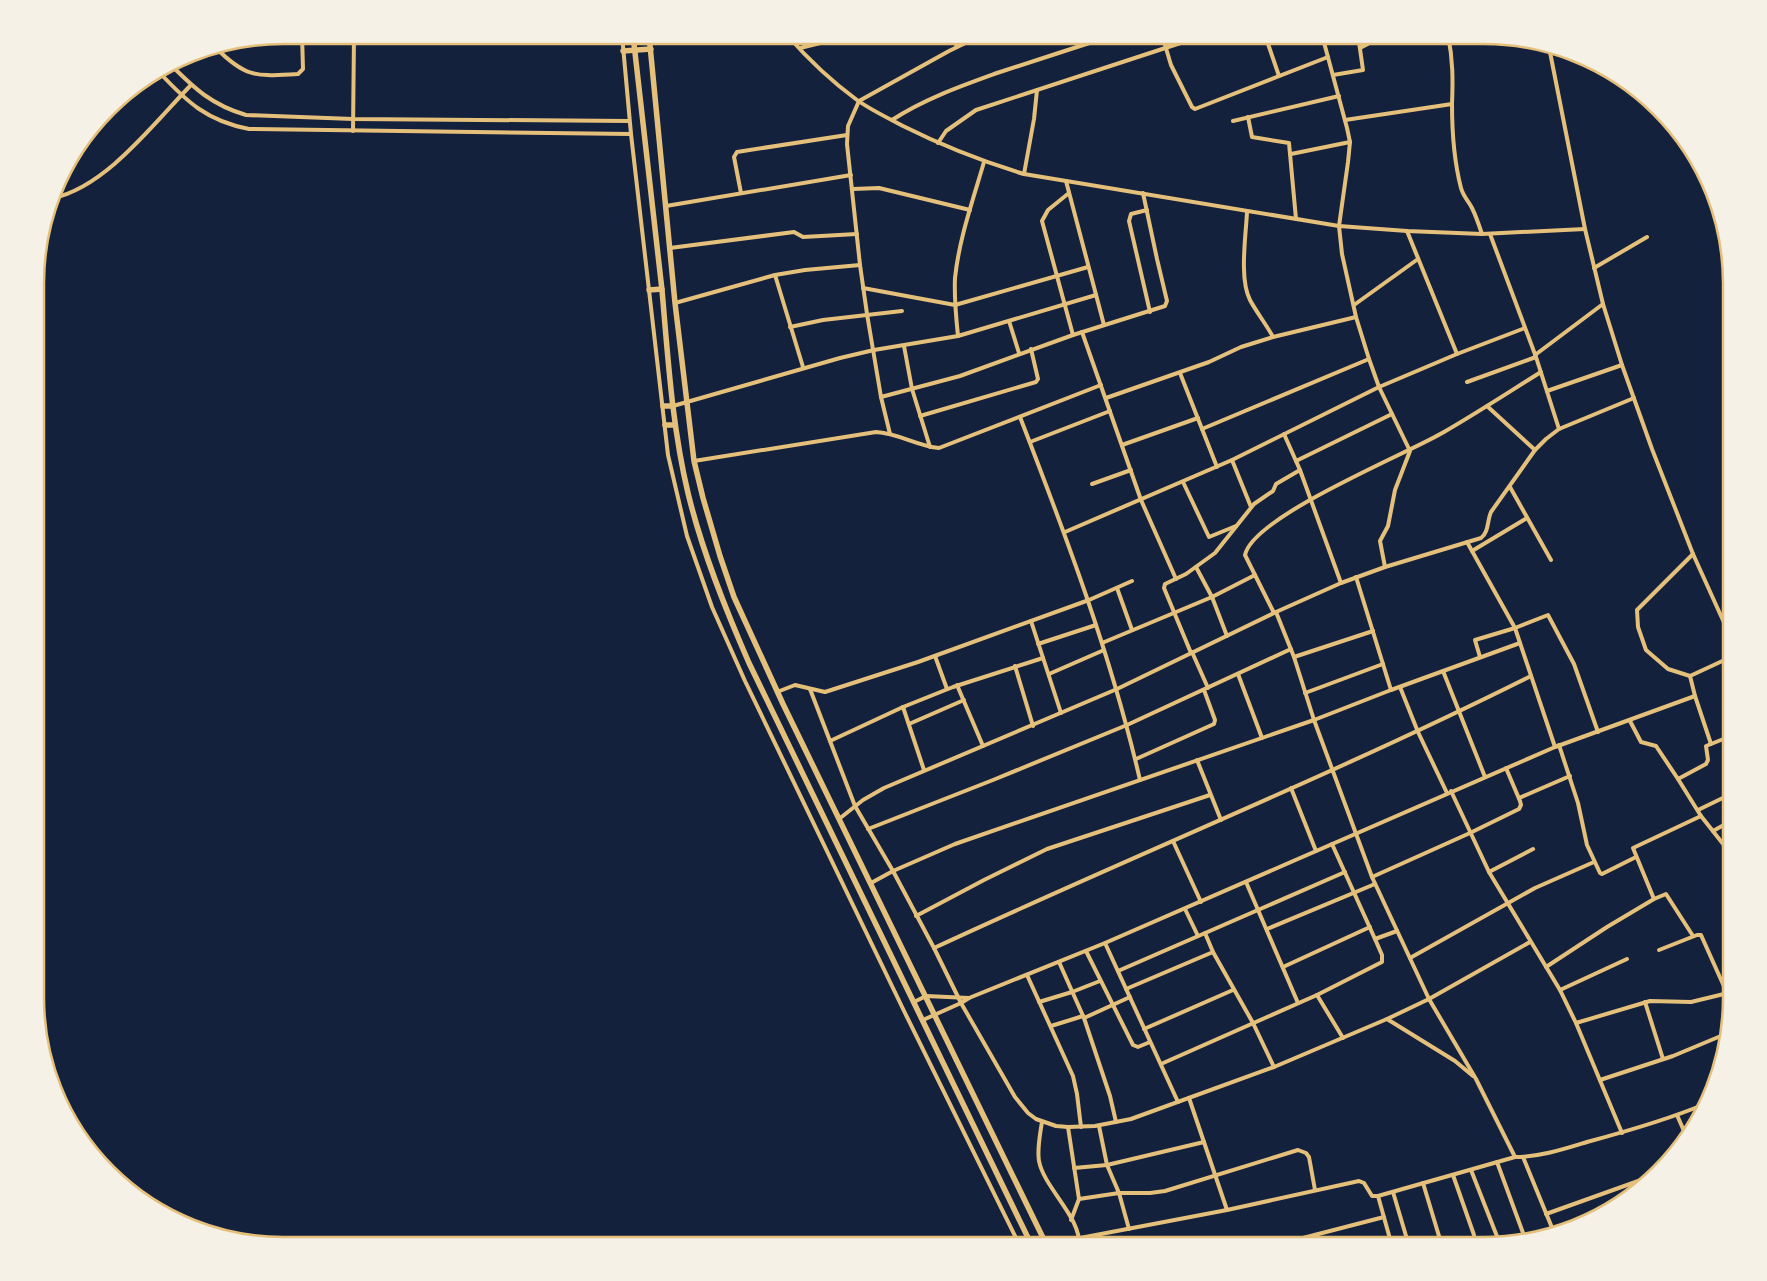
<svg xmlns="http://www.w3.org/2000/svg" width="1767" height="1281" font-family="Mulish,sans-serif">
	<rect width="100%" height="100%" fill="#14213d"/>
	<g fill="none" stroke-linecap="round" stroke-linejoin="round">
		<g stroke="#e5c07b" stroke-width="4">
			<path d="M622 35 631 134 668 455 687 536 712 607 745 681 905 1013 1020 1246"/>
			<path d="M787 35C808 59 831 81 857 100 871 110 888 118 903 126 943 146 981 161 1024 174L1339 226 1407 231 1482 234 1585 229"/>
			<path d="M953 35 957 47"/>
			<path d="M1162 35 1171 65 1192 107 1195 109 1328 57"/>
			<path d="M1265 35 1279 76"/>
			<path d="M1322 35 1347 128 1350 142 1348 162 1339 226 1342 254 1356 317 1369 359 1379 387 1410 451 1395 490 1388 526 1380 541 1385 567"/>
			<path d="M1448 35C1453 60 1453 80 1452 104 1452 132 1454 161 1461 188 1463 196 1469 202 1472 208 1476 216 1479 225 1482 234"/>
			<path d="M1267 41 1282 35"/>
			<path d="M1549 47 1585 229 1603 304 1622 365 1652 449 1693 554 1731 638"/>
			<path d="M216 48C247 79 257 76 298 74L303 69 302 35"/>
			<path d="M800 48 853 35"/>
			<path d="M1360 48 1385 35"/>
			<path d="M171 65C195 89 212 105 246 115L353 119 629 121"/>
			<path d="M159 72C187 102 207 121 249 129L631 134"/>
			<path d="M1333 75 1363 70 1358 35"/>
			<path d="M1248 117 1252 137 1289 143 1296 219"/>
			<path d="M892 120C924 99 961 86 997 73 1036 60 1075 48 1114 35"/>
			<path d="M1345 120 1452 104"/>
			<path d="M1233 121 1339 96"/>
			<path d="M353 131 354 35"/>
			<path d="M938 143 946 131 976 110 1205 35"/>
			<path d="M1291 154 1350 142"/>
			<path d="M1024 174 1034 119 1037 90"/>
			<path d="M1066 181 1104 325"/>
			<path d="M853 189 879 188 970 210"/>
			<path d="M741 193 734 157 737 152 847 135"/>
			<path d="M1069 193 1048 210 1042 221 1073 335"/>
			<path d="M53 198C106 187 154 123 191 85"/>
			<path d="M666 206 851 175"/>
			<path d="M1147 210 1131 214 1129 221 1150 312"/>
			<path d="M1247 212C1246 235 1239 279 1250 300 1257 313 1266 324 1273 337"/>
			<path d="M1407 231 1457 354"/>
			<path d="M1490 234 1536 357 1559 429"/>
			<path d="M670 248 794 232 803 237 857 234"/>
			<path d="M1594 268 1647 237"/>
			<path d="M775 275 803 367"/>
			<path d="M863 288 955 305 1088 267"/>
			<path d="M675 303 775 275 805 270 860 265"/>
			<path d="M1354 305 1418 259"/>
			<path d="M1009 321 1019 353"/>
			<path d="M790 327 823 320 902 311"/>
			<path d="M1082 332 1141 500 1176 579"/>
			<path d="M958 336 1096 295"/>
			<path d="M904 346 912 389 930 447"/>
			<path d="M1535 355 1603 304"/>
			<path d="M1180 373 1217 467"/>
			<path d="M1467 382 1536 357"/>
			<path d="M1547 391 1622 365"/>
			<path d="M881 397 960 376 1073 335 1165 306 1167 301 1157 259 1143 193"/>
			<path d="M1106 398 1209 362 1241 347 1273 337 1356 317"/>
			<path d="M673 406 840 358 874 350 958 336C956 317 954 298 955 278 959 239 973 200 984 162"/>
			<path d="M1487 406 1535 450"/>
			<path d="M920 416 1036 382 1038 379 1031 349"/>
			<path d="M1020 417C1066 536 1111 655 1140 780"/>
			<path d="M1202 429 1369 359"/>
			<path d="M890 434 881 397 867 314 860 265 847 144 848 126 859 101 949 51 982 35"/>
			<path d="M1284 434 1300 470 1341 583"/>
			<path d="M1030 442 1110 411"/>
			<path d="M1122 445 1198 418"/>
			<path d="M1232 460 1251 507"/>
			<path d="M694 461 876 432C898 433 917 446 939 448L1101 385"/>
			<path d="M1296 461 1392 414"/>
			<path d="M1183 482 1209 537 1236 526"/>
			<path d="M1092 484 1131 470"/>
			<path d="M1510 487 1551 560"/>
			<path d="M1065 532 1232 460 1379 387 1457 354 1525 328"/>
			<path d="M1467 542 1515 628 1555 747"/>
			<path d="M1472 551 1527 518"/>
			<path d="M1196 567 1212 597 1227 636"/>
			<path d="M1356 577 1391 690"/>
			<path d="M1117 588 1132 630"/>
			<path d="M1276 612 1294 657 1314 720 1372 877 1429 999 1476 1079 1515 1157"/>
			<path d="M1274 613 1245 555C1253 516 1407 454 1444 432 1477 413 1509 392 1541 372"/>
			<path d="M1031 621 1061 713"/>
			<path d="M1102 643 1212 597 1255 575"/>
			<path d="M1038 644 1096 625"/>
			<path d="M1192 652 1208 688"/>
			<path d="M1191 653 1164 588 1165 584 1186 574 1215 553 1254 504 1273 491 1276 484 1300 470"/>
			<path d="M935 656 947 689"/>
			<path d="M1294 657 1373 631"/>
			<path d="M1480 657 1475 640 1515 628 1548 615 1574 664 1598 732"/>
			<path d="M1015 666 1033 726"/>
			<path d="M1443 671 1485 777"/>
			<path d="M1049 674 1104 650"/>
			<path d="M1238 674 1262 738"/>
			<path d="M1690 676 1668 669 1646 650 1638 627 1637 610 1693 554"/>
			<path d="M957 685 983 746"/>
			<path d="M1400 687 1418 732 1447 793"/>
			<path d="M810 689 855 806 893 871 934 948 961 1003 1015 1097 1028 1113 1036 1119 1056 1126 1068 1127 1095 1126 1131 1119 1274 1067 1387 1019 1429 999 1530 942"/>
			<path d="M777 692 795 685 825 692 918 662 1089 600 1132 581"/>
			<path d="M1305 693 1383 664"/>
			<path d="M903 707 924 770"/>
			<path d="M1630 721 1641 742 1656 746 1678 779"/>
			<path d="M909 724 964 700"/>
			<path d="M1731 736 1706 746 1708 760 1706 764 1678 779 1701 816 1731 854"/>
			<path d="M830 741 903 707 953 687 1043 658"/>
			<path d="M1711 744 1695 696 1690 676 1731 657"/>
			<path d="M1559 745 1578 803 1587 845 1600 873 1602 874 1636 857"/>
			<path d="M1136 759 1214 724 1215 720 1204 690"/>
			<path d="M1197 760 1221 820"/>
			<path d="M1291 788 1316 851"/>
			<path d="M1451 791 1489 872 1560 990 1576 1023 1622 1133"/>
			<path d="M1519 798 1570 776"/>
			<path d="M1698 810 1731 794"/>
			<path d="M839 819 863 800 884 788 1117 689 1276 612 1341 583 1385 567 1481 538C1489 532 1487 521 1491 512L1535 450 1546 439 1559 429 1634 398"/>
			<path d="M868 829 993 780 1127 725 1291 649"/>
			<path d="M1713 831 1731 821"/>
			<path d="M1173 841 1201 902"/>
			<path d="M1489 872 1533 849"/>
			<path d="M1372 877 1470 833 1519 809 1521 805 1520 801 1506 768"/>
			<path d="M1246 882 1298 1003"/>
			<path d="M871 883 893 871 955 844 1314 720 1391 690 1520 643"/>
			<path d="M1654 899 1633 848 1701 816"/>
			<path d="M1185 909 1198 936"/>
			<path d="M916 916 984 880 1047 849 1210 795"/>
			<path d="M1267 929 1375 884"/>
			<path d="M1375 939 1397 931"/>
			<path d="M1105 943 1178 1102"/>
			<path d="M934 948C1132 856 1335 774 1531 676"/>
			<path d="M1659 950 1697 935H1701L1731 1002"/>
			<path d="M1086 951 1133 1045 1138 1047 1150 1042"/>
			<path d="M1213 952 1253 1023 1274 1067"/>
			<path d="M1410 958 1535 888 1594 862"/>
			<path d="M1059 962 1084 1018 1110 1096 1116 1122"/>
			<path d="M1283 967 1370 927"/>
			<path d="M1546 967 1607 927 1654 899 1666 894 1693 936"/>
			<path d="M1118 971 1345 872"/>
			<path d="M1027 975 1073 1076 1077 1094 1081 1127"/>
			<path d="M1126 989 1213 952 1205 933"/>
			<path d="M1560 990 1627 959"/>
			<path d="M1317 995 1343 1038"/>
			<path d="M914 1002 926 996 969 998"/>
			<path d="M1039 1002 1072 992 1100 981"/>
			<path d="M1645 1002 1663 1059"/>
			<path d="M1084 1018 1130 997"/>
			<path d="M1387 1019 1455 1061 1473 1076"/>
			<path d="M923 1020 961 1003 969 998 1105 943 1555 747 1695 696"/>
			<path d="M1576 1023 1650 1001 1691 1002 1728 993"/>
			<path d="M1051 1026 1083 1016"/>
			<path d="M1144 1029 1233 990"/>
			<path d="M1722 1035 1726 1044"/>
			<path d="M1161 1064 1317 995 1382 962V955L1375 939 1332 844"/>
			<path d="M1600 1080 1673 1056 1728 1033"/>
			<path d="M1189 1098 1227 1210"/>
			<path d="M1677 1115 1687 1138"/>
			<path d="M1042 1122C1040 1134 1037 1149 1039 1161 1044 1188 1082 1218 1079 1246"/>
			<path d="M1099 1126 1107 1165 1119 1193 1129 1229"/>
			<path d="M1068 1127 1079 1199 1071 1220"/>
			<path d="M1523 1157 1555 1235"/>
			<path d="M1497 1162 1526 1241"/>
			<path d="M1074 1168 1107 1165 1204 1142"/>
			<path d="M1471 1170 1500 1244"/>
			<path d="M1453 1175 1474 1235"/>
			<path d="M1423 1183 1442 1246"/>
			<path d="M1393 1192 1409 1246"/>
			<path d="M1378 1196 1392 1246"/>
			<path d="M1079 1199 1119 1193H1150L1165 1191 1298 1150 1306 1153 1309 1157 1315 1190"/>
			<path d="M1546 1214 1655 1175"/>
			<path d="M1080 1238 1227 1210 1359 1181 1364 1183 1372 1196H1378L1515 1157C1540 1157 1564 1149 1587 1142 1628 1131 1667 1120 1705 1104"/>
			<path d="M1272 1246 1384 1217"/>
		</g>
		<g stroke="#e5c07b" stroke-width="5.5">
			<path d="M633 35C643 120 653 205 662 290 668 358 672 426 688 493 702 551 725 608 749 663L1032 1246"/>
			<path d="M649 35 675 303 694 461 703 498 720 556 734 597 783 704 1047 1246"/>
			<path d="M623 51 651 49"/>
			<path d="M649 290 662 289"/>
			<path d="M663 406H673"/>
			<path d="M665 425H675"/>
		</g>
	</g>
	<path d="M0 0H1767V1281H0ZM283 44H1484A239 239 0 0 1 1723 283V998A239 239 0 0 1 1484 1237H283A239 239 0 0 1 44 998V283A239 239 0 0 1 283 44Z" fill="#f6f1e7" fill-rule="evenodd"/>
	<path fill="none" stroke="#e5c07b" stroke-width="2.5" d="M283 44H1484A239 239 0 0 1 1723 283V998A239 239 0 0 1 1484 1237H283A239 239 0 0 1 44 998V283A239 239 0 0 1 283 44Z"/>
</svg>
